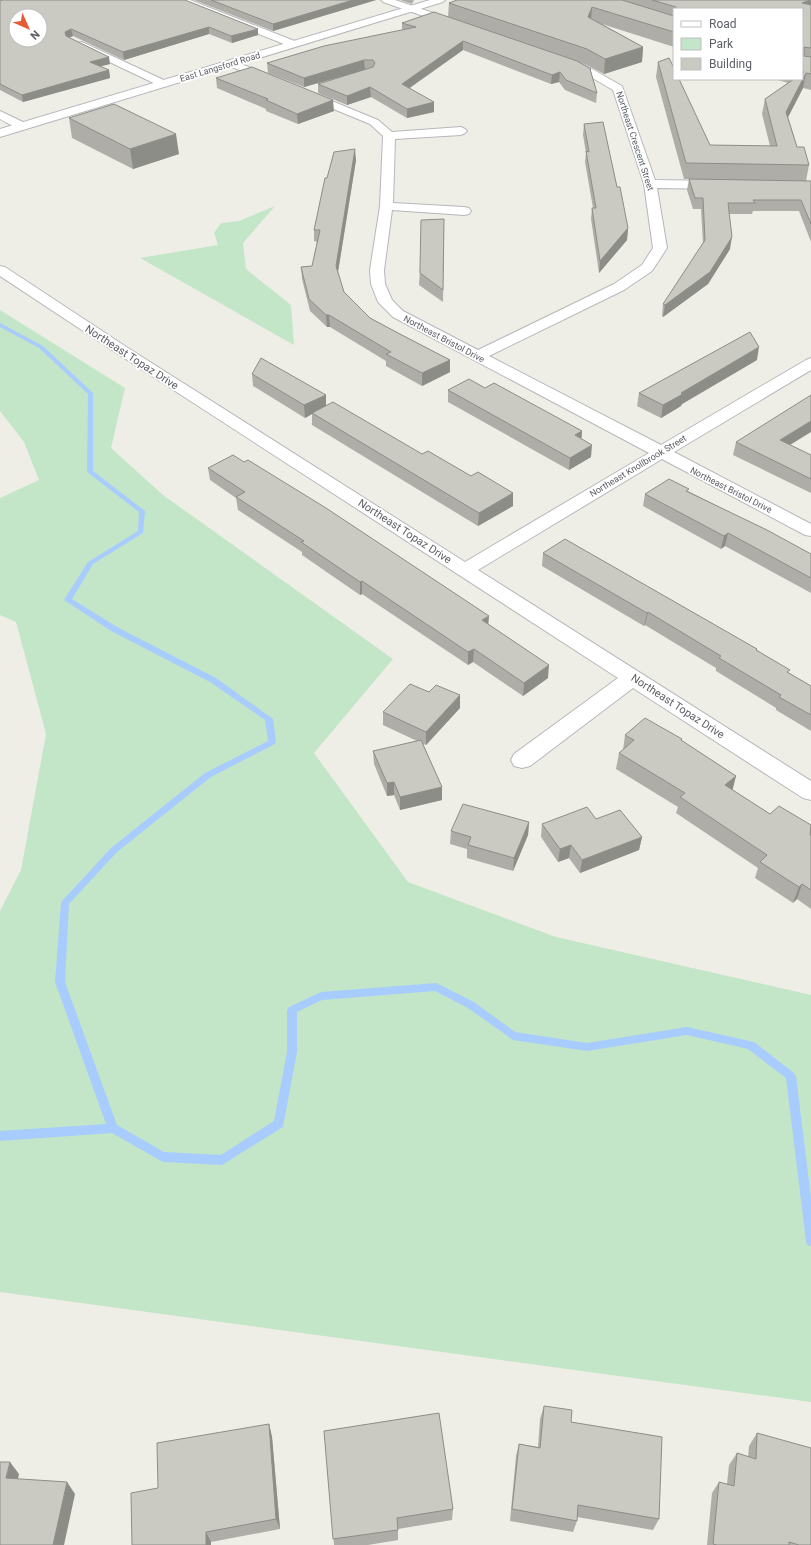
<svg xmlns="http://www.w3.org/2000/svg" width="811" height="1545" font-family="Roboto,sans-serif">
	<rect width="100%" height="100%" fill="#efeee6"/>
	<g fill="#c3e6c8">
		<path d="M275 206 243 243 246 269 291 305 294 345 140 258 218 245 214 233 221 223 239 221Z"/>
		<path d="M0 310 125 388 111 448 163 495 393 659 314 753 408 882 556 937 811 995V1402L0 1292V911L21 870 46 734 16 622 0 615V498L39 480 24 442 0 411Z"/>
	</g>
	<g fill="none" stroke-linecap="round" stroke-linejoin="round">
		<path fill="#a8ccfd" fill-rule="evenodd" d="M0 323 43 346 93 393V471L145 511 143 533 93 564 72 599 117 627 216 678 273 719 276 742 275 744 211 777 117 852 69 904 65 982 117 1125 164 1152 221 1155 274 1121 287 1052V1010L289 1007 321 992 436 983 474 1002 515 1032 587 1043 687 1027 754 1042 794 1073 796 1076 811 1198V1246L807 1245 806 1241 786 1078 748 1049 687 1035 587 1051 513 1040 468 1008 435 991 322 1000 297 1012V1052L283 1127 222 1165 163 1162 112 1133 0 1141V1131L106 1124 55 982 61 903 62 901 111 848 205 773 268 741 265 720 210 682 111 631 64 600 88 562 138 531 139 512 87 472 88 394 39 348 0 327Z"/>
		<defs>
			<g id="minor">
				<path d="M176 0H190L297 42 298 44 293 47 289 46 178 2Z"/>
				<path d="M381 0H395L460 22 461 24 460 26H452L383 2Z"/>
				<path d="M82 42 168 82 170 84 164 87 160 86 78 47 77 45 78 43Z"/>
				<path d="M564 58 585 65 622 86 655 180 718 181 722 182 724 185 722 188 718 189 657 188 667 248 652 271 624 290 489 356 661 445 806 360 811 358V370L674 452 811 524V536L805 535 662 459 478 570 811 781V800L803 798 633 688 530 766 522 768 514 766 511 760 514 754 618 678 118 354 0 276V266L5 267 128 348 465 562 649 453 393 317 378 302 371 284 370 270 380 206 383 136 370 124 302 96 300 94 306 91 310 92 378 120 392 132 461 127 465 129 467 131 465 133 461 135 395 139 393 203 464 207 469 208 471 211 469 214 464 215 392 210 384 270 385 284 392 300 403 311 478 350 614 284 642 265 653 248 644 184 613 90 577 69 560 63 559 61Z"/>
				<path d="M231 60 276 78 277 80 272 83 268 82 227 65 226 63Z"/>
				<path d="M0 111 27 124 29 126 27 128C18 131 8 123 0 119Z"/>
			</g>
			<path id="tertiary" d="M430 0H445L443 2 0 137V129Z"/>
		</defs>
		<use href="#minor" stroke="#b6b7bc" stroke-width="2"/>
		<use href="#tertiary" stroke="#b6b7bc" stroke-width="2"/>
		<use href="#minor" fill="#fff" fill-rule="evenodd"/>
		<use href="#tertiary" fill="#fff" fill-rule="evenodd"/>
	</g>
	<g fill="#aeada7">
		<path d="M185 0 258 35 232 43 209 34 124 60 73 36 69 38 110 64 100 66 109 70 110 78 23 102 0 90V1Z"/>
		<path d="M194 0H376L273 31Z"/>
		<path d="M400 0H414L412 4Z"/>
		<path d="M457 0H811V90L803 88 788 117 797 147 809 165 806 181 811 182V242L799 211H753L752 214H729L730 249 708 284 663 317 662 316 663 304 703 244 701 209H693L687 190 689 179H684L656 77 658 62 710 145 770 146 762 114 765 99 788 83 775 79H802V9H674V47L602 24 643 47 642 62 604 74 585 64 448 17 449 3Z"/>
		<path d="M402 23 591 69V72L597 93 596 103 565 90 559 82 551 84 463 50 410 88 434 112 407 118 371 97 347 105 318 93V84L365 70 304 87 268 73 267 63 402 30Z"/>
		<path d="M216 78 334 111 298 124 266 111V109L217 88Z"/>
		<path d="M69 118 179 154 133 169 72 138Z"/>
		<path d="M584 124 617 187 628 228 627 240 599 273 591 219 592 208H593L585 162 586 153 583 135Z"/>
		<path d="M356 160 338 272 344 292 370 318 398 333 450 360V372L422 386 386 366V361L330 327H327L310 311 302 279 301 267 312 266 317 242 314 241V230L327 178Z"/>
		<path d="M444 219 443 302 419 285 420 268Z"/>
		<path d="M757 360 682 404 681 406 661 418 637 406 639 393Z"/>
		<path d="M252 374 326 395V405L422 454 471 476 513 493V506L478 526 312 425V414L305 418 253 386Z"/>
		<path d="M485 388 582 431 581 439 591 457 569 470 448 402V390Z"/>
		<path d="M736 442 790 445 811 455V493L733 455Z"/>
		<path d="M208 468 488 624 548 678 523 696 473 662 468 665 362 594 360 595 302 555V552L238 510 236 498 210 480Z"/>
		<path d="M688 491 811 554V593L725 546 721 549 643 506 645 494Z"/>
		<path d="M543 553 757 649V650L789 673 811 686V731L776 710V708L716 671V668L645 625 644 626 542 566Z"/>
		<path d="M460 708 426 745 423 744 442 787V800L400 810 394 795 387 796 374 764 373 751 417 741 383 725V712Z"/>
		<path d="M625 735 682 741 736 776 732 790 770 814 811 825V909L797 899 793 903 755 878 758 868 676 813 678 807 616 769 619 753 623 750Z"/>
		<path d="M596 819 642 837 639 850 580 873 569 858 558 862 541 837 542 824Z"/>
		<path d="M529 822 528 835 513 871 467 858V849L450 844 451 831Z"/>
		<path d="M544 1406 571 1422 659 1519 653 1530 577 1517V1521L573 1532 510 1521 516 1456 519 1444 538 1447 540 1419Z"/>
		<path d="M269 1424 272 1437 280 1529 211 1542V1545H132Z"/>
		<path d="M324 1431 453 1509 452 1520 398 1529V1540L368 1545H334Z"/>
		<path d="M757 1433 811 1545H707L712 1493 719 1482 727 1484 729 1465 737 1453 748 1457 749 1446Z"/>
	</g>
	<g fill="#8d8d88">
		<path d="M353 0H376L273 31V24Z"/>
		<path d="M811 0V13L802 3Z"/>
		<path d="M592 7 591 21 588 17Z"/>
		<path d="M209 27V34L124 60 123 52Z"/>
		<path d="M71 29 73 36 66 39 65 32Z"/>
		<path d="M258 29V35L232 43 231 36Z"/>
		<path d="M463 41V50L402 93V84Z"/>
		<path d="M643 47 642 62 604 74 605 59Z"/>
		<path d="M109 57 110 64 91 69 90 62Z"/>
		<path d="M364 60 365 70 304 87V78Z"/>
		<path d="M109 70 110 78 23 102 22 95Z"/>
		<path d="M560 72 559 82 551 84 552 75Z"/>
		<path d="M806 73 803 88 783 127 786 112Z"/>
		<path d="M370 87 371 97 347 105V96Z"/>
		<path d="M333 100 334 111 298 124 297 114Z"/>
		<path d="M434 102V112L407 118V109Z"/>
		<path d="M176 134 179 154 133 169 130 149Z"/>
		<path d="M355 149 356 160 337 278 336 266Z"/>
		<path d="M628 228 627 240 599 273 600 261Z"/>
		<path d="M732 237 730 249 708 284 663 317 665 305Z"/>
		<path d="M326 315H329L330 327H327Z"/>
		<path d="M759 347 757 360 682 404 681 406 661 418 663 405 681 393Z"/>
		<path d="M450 360V372L422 386V373Z"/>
		<path d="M326 395V407L312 413V414L305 418 304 405Z"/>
		<path d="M811 421V432L777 453 780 440Z"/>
		<path d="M582 431 581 444 575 435Z"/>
		<path d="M592 445 591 457 569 470 570 458Z"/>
		<path d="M513 493V506L478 526 479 513Z"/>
		<path d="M728 533 725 546 721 549 724 536Z"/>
		<path d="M362 581V594L360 595V582Z"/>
		<path d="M648 612 645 625 644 626 647 613Z"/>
		<path d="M489 616 488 629 482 620Z"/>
		<path d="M474 649 473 662 468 665V652Z"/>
		<path d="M549 665 548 678 523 696 524 683Z"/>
		<path d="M460 695V708L426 745V732Z"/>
		<path d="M736 776 732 792 725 785Z"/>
		<path d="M394 782V795L387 796V783Z"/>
		<path d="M442 787V800L400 810V797Z"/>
		<path d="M529 822 528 835 513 871 514 858Z"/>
		<path d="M642 837 639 850 580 873 582 860Z"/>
		<path d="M571 845 569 858 558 862 560 849Z"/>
		<path d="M802 884 797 899 793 903 799 887Z"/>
		<path d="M269 1424 272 1437 280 1529 276 1519Z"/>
		<path d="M10 1462 19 1474 16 1489 6 1478Z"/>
		<path d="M67 1482 75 1494 64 1545H53Z"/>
		<path d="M206 1532 211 1542V1545H206Z"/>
	</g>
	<g fill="#cac9c2" stroke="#8d8d88" fill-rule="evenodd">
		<path d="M3 0H185L258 29 231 36 209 27 123 52 71 29 65 32 66 36 109 57 90 62 109 70 22 95 0 84V1ZM16 16H40V40H16Z"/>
		<path d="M211 0H353L273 24Z"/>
		<path d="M457 0H622L674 16V32L592 7 588 17 643 47 605 59 587 49 449 3Z"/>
		<path d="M652 0H810L802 3 811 5V48L804 47V56L811 57V74L806 73 786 112 797 147H804L809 165 686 163 658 62 669 58 674 68V79H679L710 145 777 146 765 99 794 79H802V73L804 72 802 71V9H677L676 7Z"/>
		<path d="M434 12 577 61 591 69H590L597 93 566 80 560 72 552 75 463 41 402 84 434 102 407 109 370 87 347 96 318 84 373 67 375 63 373 60H364L304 78 267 63 324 46 416 27 402 23Z"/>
		<path d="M252 67 333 100 297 114 266 100 268 99 216 78Z"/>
		<path d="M114 104 176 134 130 149 69 118Z"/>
		<path d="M603 122 617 187H620L628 228 600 261 592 208H596L586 151 589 152 584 124Z"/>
		<path d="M355 149 336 266 344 292 370 318 398 333 450 360 422 373 386 354 391 352 329 315H326L309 299 301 267 312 266 320 230H314L325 178H327L334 152Z"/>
		<path d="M689 179 811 181V224L801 200H753L755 203H728L732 237 710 272 665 305 663 304 705 240 703 198H695Z"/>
		<path d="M444 219 443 290 420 273V268L421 220Z"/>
		<path d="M750 332 759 347 681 393 683 394 663 405 639 393Z"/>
		<path d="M261 358 326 395 304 405 252 374Z"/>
		<path d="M469 379 485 388 494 383 582 431 575 435 592 445 570 458 448 390Z"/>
		<path d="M811 395V421L780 440 811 455V479L736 442Z"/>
		<path d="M333 402 422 454 428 451 471 476 478 472 513 493 479 513 312 413Z"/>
		<path d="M233 455 244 462 248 460 326 508 489 616 482 620 549 665 524 683 474 649 468 652 362 581 360 582 301 542 304 541 236 497 245 492 208 468Z"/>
		<path d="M669 479 689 489 686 491 767 530 811 554V578L728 533 724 536 645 494Z"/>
		<path d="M565 539 757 649 756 650 790 670 787 672 811 686V715L779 697 781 695 719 658 721 656 648 612 647 613 543 553Z"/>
		<path d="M410 684 429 692 436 685 460 695 426 732 383 712Z"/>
		<path d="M645 718 682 739 681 740 736 776 725 785 770 814 779 806 811 825 810 835H811V890L802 884 799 887 760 862 767 855 680 797 685 793 619 753 634 740 625 735Z"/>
		<path d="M421 740 442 787 400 797 394 782 387 783 373 751Z"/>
		<path d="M463 804 529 822 514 858 468 845 471 837 451 831Z"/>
		<path d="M587 807 596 819 620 810 642 837 582 860 571 845 560 849 542 824Z"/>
		<path d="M544 1406 572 1410 571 1422 662 1437 659 1519 578 1505 577 1521 512 1509 519 1444 540 1448Z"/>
		<path d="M439 1413 453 1509 397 1518 398 1530 333 1539 324 1431Z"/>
		<path d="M269 1424 276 1519 206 1532V1545H132L131 1493 158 1488 157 1443Z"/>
		<path d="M757 1433 811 1448V1545H799L789 1542V1545H717L713 1544 719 1482 734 1486 737 1453 756 1459Z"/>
		<path d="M0 1462H10L6 1478 67 1482 53 1545H0Z"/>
	</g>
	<g text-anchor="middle" stroke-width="3.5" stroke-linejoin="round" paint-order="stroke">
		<g font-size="9" fill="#5d6066" stroke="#fff">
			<text transform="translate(220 67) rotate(-17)" y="3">East Langsford Road</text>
			<text transform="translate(635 141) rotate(72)" y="3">Northeast Crescent Street</text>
			<text transform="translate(444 339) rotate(28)" y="3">Northeast Bristol Drive</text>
			<text transform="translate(638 466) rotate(-31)" y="3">Northeast Knollbrook Street</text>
			<text transform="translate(731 490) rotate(27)" y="3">Northeast Bristol Drive</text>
		</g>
		<g font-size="11" fill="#5d6066" stroke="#fff">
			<text transform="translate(132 357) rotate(33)" y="4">Northeast Topaz Drive</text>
			<text transform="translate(405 531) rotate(33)" y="4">Northeast Topaz Drive</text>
			<text transform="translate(678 706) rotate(33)" y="4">Northeast Topaz Drive</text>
		</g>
	</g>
	<rect x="673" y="8" width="130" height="72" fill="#ffffff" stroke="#bebfc2"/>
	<rect x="681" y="21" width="20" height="6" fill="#ffffff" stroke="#bebfc2"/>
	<text x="709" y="28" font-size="12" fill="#5d6066">Road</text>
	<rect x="681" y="38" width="20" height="12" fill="#c3e6c8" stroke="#bebfc2"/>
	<text x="709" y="48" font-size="12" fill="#5d6066">Park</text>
	<rect x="681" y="58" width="20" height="12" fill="#cac9c2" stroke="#bebfc2"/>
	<text x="709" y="68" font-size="12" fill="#5d6066">Building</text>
	<g transform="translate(28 28) rotate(135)"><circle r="19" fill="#ffffff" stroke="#bebfc2"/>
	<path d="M0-3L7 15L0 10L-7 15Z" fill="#e55b35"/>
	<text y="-6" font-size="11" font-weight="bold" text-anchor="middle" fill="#5d6066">N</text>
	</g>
</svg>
